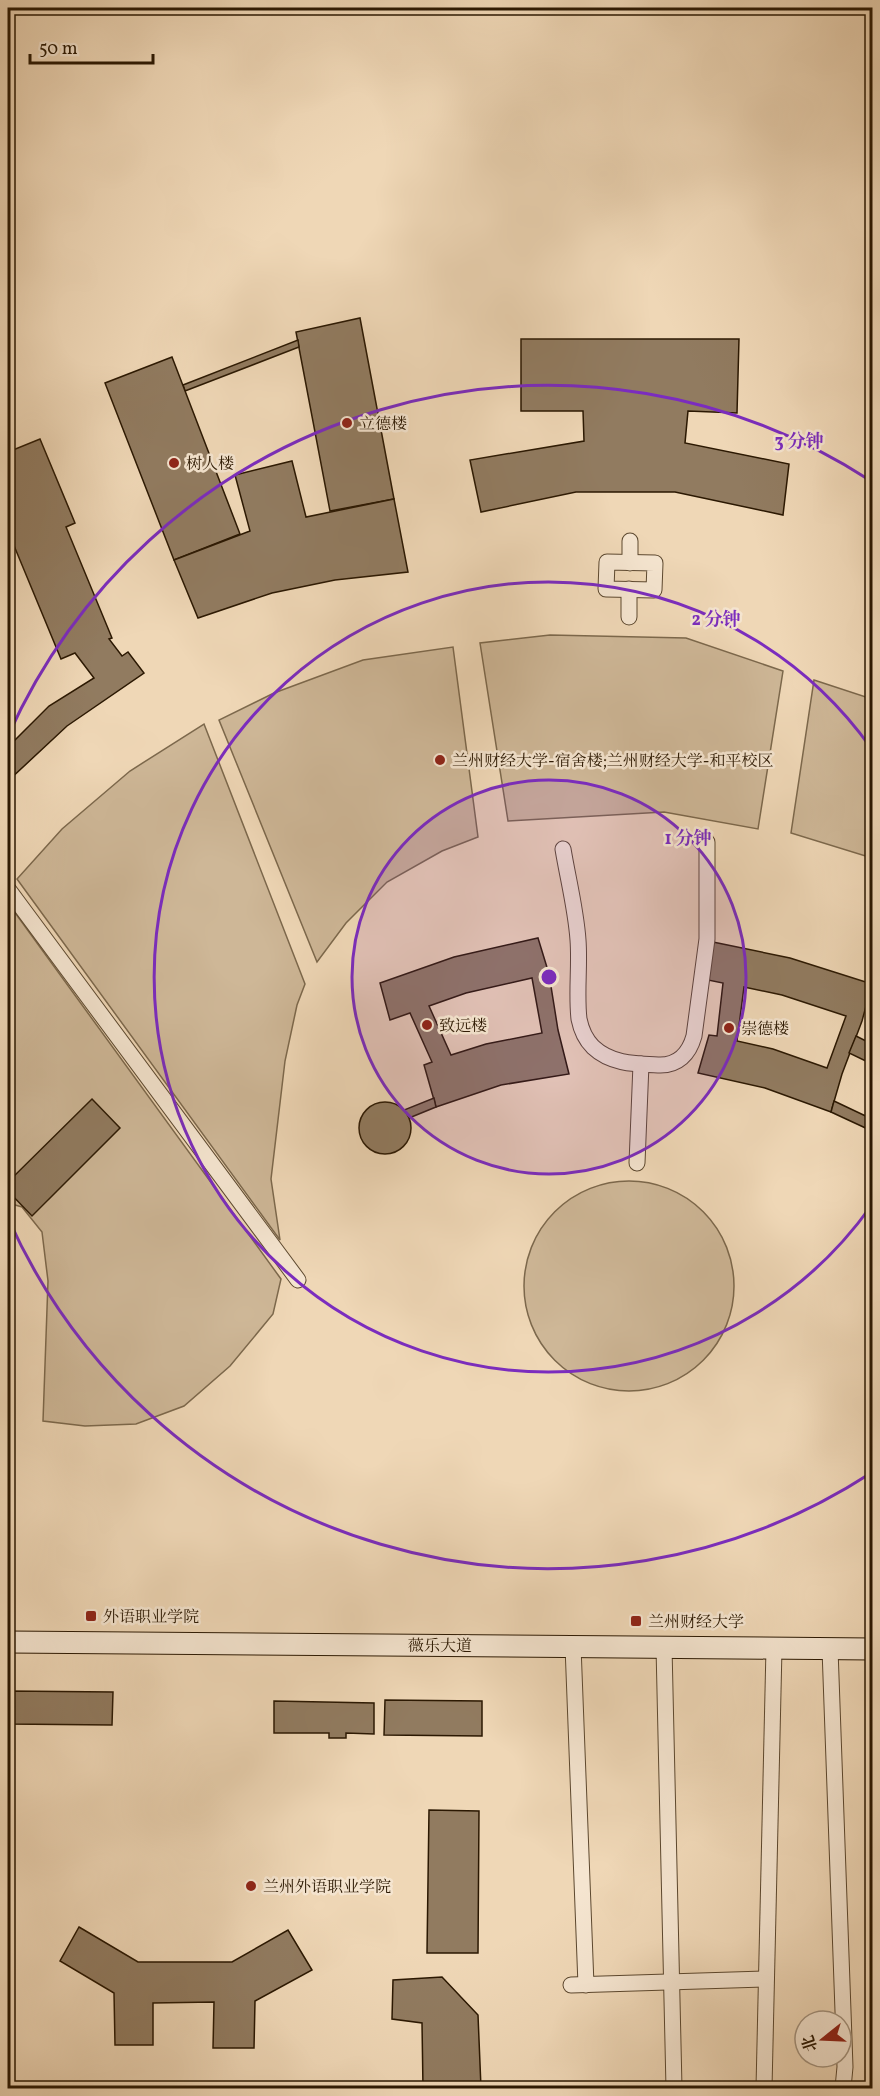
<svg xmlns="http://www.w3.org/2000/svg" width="880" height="2096" font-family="Vollkorn,'Noto Serif SC',serif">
	<rect width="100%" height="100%" fill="#efd7b6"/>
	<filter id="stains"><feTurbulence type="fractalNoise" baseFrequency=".00333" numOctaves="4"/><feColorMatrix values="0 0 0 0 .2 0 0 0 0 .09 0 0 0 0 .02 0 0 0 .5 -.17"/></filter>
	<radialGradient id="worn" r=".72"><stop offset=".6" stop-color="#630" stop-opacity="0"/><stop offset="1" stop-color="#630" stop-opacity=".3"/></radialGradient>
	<g fill="#ceb797" stroke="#7c684c" stroke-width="1.5">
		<path d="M550 635 686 638 783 671 758 829 664 812 508 821 480 643Z"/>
		<path d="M453 647 478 837 442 851 387 882 346 923 317 962 219 720 274 693 363 660Z"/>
		<path d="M814 680 872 699V858L791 833Z"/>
		<path d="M204 724 305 984 297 1005 285 1061 271 1179 280 1240 17 879 62 829 130 771Z"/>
		<path d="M8 903 281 1279 273 1314 230 1366 184 1406 136 1424 85 1426 43 1421 48 1281 42 1232 22 1207 8 1203Z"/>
		<circle cx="629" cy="1286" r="105"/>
	</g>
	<g fill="#917b60" stroke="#2b1802" stroke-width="1.5" fill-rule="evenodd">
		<path d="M360 318 394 499 330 511 296 332Z"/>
		<path d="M521 339H739L737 413 688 411 685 443 789 464 783 515 675 492H576L481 512 470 460 584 441 583 411H521Z"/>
		<path d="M298 340 299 347 185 391 183 385Z"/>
		<path d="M172 357 240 534 174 560 105 383Z"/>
		<path d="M40 439 75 523 66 527 112 638 109 639 122 656 128 652 144 673 67 726 8 781V744L9 746 49 706 94 678 75 653 61 659 10 536 8 537V452Z"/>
		<path d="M292 461 306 517 394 499 408 572 335 580 272 593 198 618 174 560 250 531 235 475Z"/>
		<path d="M538 938 549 974 558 1030 569 1074 501 1085 436 1107 424 1065 432 1062 410 1013 390 1020 380 983 454 957ZM532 978 542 1033 486 1044 451 1055 429 1006 466 993Z"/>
		<path d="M713 942 790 958 872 984 862 1021 842 1074 831 1112 765 1088 698 1073 709 1035 717 1036 723 983 703 979ZM744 987 782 995 846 1016 827 1068 773 1049 737 1041Z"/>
		<path d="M856 1036 872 1044V1064L849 1053Z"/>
		<path d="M434 1098 436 1107 409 1118 404 1110Z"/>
		<path d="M92 1099 120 1128 32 1216 8 1191V1182Z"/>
		<path d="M834 1101 872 1119V1131L831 1112Z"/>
		<circle cx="385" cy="1128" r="26"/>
		<path d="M8 1691 113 1692 112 1725 8 1724Z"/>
		<path d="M385 1700 482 1701V1736L384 1735Z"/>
		<path d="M274 1701 374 1703V1734L346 1733V1738H329V1733H274Z"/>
		<path d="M429 1810 479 1811 478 1953H427Z"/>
		<path d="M79 1927 138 1962H232L288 1930 312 1970 255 2001 254 2048H213L214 2002 153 2003V2045H115L114 1993 60 1961Z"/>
		<path d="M442 1977 478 2015 481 2088H423L422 2023 392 2019 393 1980Z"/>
	</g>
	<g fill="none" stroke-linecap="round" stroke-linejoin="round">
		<defs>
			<g id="street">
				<path d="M607 562 655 563 654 590 606 589Z"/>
				<path d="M630 563V541"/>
				<path d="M629 617V589"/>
				<path d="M563 849C568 879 576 910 578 940 580 966 576 993 579 1019 581 1029 586 1040 593 1047 611 1064 635 1064 658 1065 678 1066 689 1054 694 1036L707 939V842"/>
				<path d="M8 889 298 1280"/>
				<path d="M637 1163 641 1064"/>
				<path d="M573 1646 586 1985"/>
				<path d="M664 1647 674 2088"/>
				<path d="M830 1649 845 2067 843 2088"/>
				<path d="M571 1985 766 1979"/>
				<path d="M764 2088 774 1648"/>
			</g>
			<path id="secondary" d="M8 1642 872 1649"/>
		</defs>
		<use href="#street" stroke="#5c482f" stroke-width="17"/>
		<use href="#secondary" stroke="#2b1802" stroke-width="23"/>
		<use href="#street" stroke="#f5e5d0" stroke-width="15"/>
		<use href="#secondary" stroke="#f5e5d0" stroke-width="21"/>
	</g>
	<circle cx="549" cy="977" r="197" fill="#7b2cbf" fill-opacity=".12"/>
	<g fill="none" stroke="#7b2cbf" stroke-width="3">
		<circle cx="549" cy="977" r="197"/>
		<path d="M871 1206A395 395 0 1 1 871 748"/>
		<path d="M871 1473A592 592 0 0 1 8 1218M8 736A592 592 0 0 1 871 481"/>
	</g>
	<g fill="#8f2418" stroke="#f5e5d0" stroke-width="2">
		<circle cx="347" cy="423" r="6"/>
		<circle cx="174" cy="463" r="6"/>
		<circle cx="440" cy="760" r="6"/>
		<circle cx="427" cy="1025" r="6"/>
		<circle cx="729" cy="1028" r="6"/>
		<rect x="85" y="1610" width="12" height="12" rx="3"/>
		<rect x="630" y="1615" width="12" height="12" rx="3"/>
		<circle cx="251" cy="1886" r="6"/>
	</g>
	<g text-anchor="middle" stroke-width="5" stroke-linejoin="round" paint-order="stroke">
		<g font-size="16" fill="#2b1802" stroke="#f5e5d0" text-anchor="start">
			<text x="359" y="429">立德楼</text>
			<text x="186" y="469">树人楼</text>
			<text x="452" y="766">兰州财经大学-宿舍楼;兰州财经大学-和平校区</text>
			<text x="439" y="1031">致远楼</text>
			<text x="741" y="1034">崇德楼</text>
			<text x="103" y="1622">外语职业学院</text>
			<text x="648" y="1627">兰州财经大学</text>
			<text x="263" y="1892">兰州外语职业学院</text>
		</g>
		<g font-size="16" fill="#2b1802" stroke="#f5e5d0">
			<text x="440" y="1651">薇乐大道</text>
		</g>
	</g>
	<circle cx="549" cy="977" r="9" fill="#7b2cbf" stroke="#f5e5d0" stroke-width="3"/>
	<g font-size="18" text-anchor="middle" font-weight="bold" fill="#7b2cbf" stroke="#f5e5d0" stroke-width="5" stroke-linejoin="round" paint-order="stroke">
		<text x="799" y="447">3 分钟</text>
		<text x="716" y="625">2 分钟</text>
		<text x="688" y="844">1 分钟</text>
	</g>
	<rect width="880" height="2096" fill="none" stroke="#efd7b6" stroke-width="30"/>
	<rect x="9" y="9" width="862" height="2078" fill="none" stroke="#2b1802" stroke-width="3"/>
	<rect x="15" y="15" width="850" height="2066" fill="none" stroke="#2b1802" stroke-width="1.5"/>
	<g transform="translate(823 2039) rotate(252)"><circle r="28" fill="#f5e5d0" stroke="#a4937e" stroke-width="1.5"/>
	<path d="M0-4.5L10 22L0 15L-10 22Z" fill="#8f2418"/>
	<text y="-9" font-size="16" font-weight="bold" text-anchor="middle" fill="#2b1802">北</text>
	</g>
	<path d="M30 54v9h123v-9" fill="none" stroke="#2b1802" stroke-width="3"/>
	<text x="39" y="54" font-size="18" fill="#2b1802" stroke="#f5e5d0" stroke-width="4.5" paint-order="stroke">50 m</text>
	<rect width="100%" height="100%" filter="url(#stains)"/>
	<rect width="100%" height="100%" fill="url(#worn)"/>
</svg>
